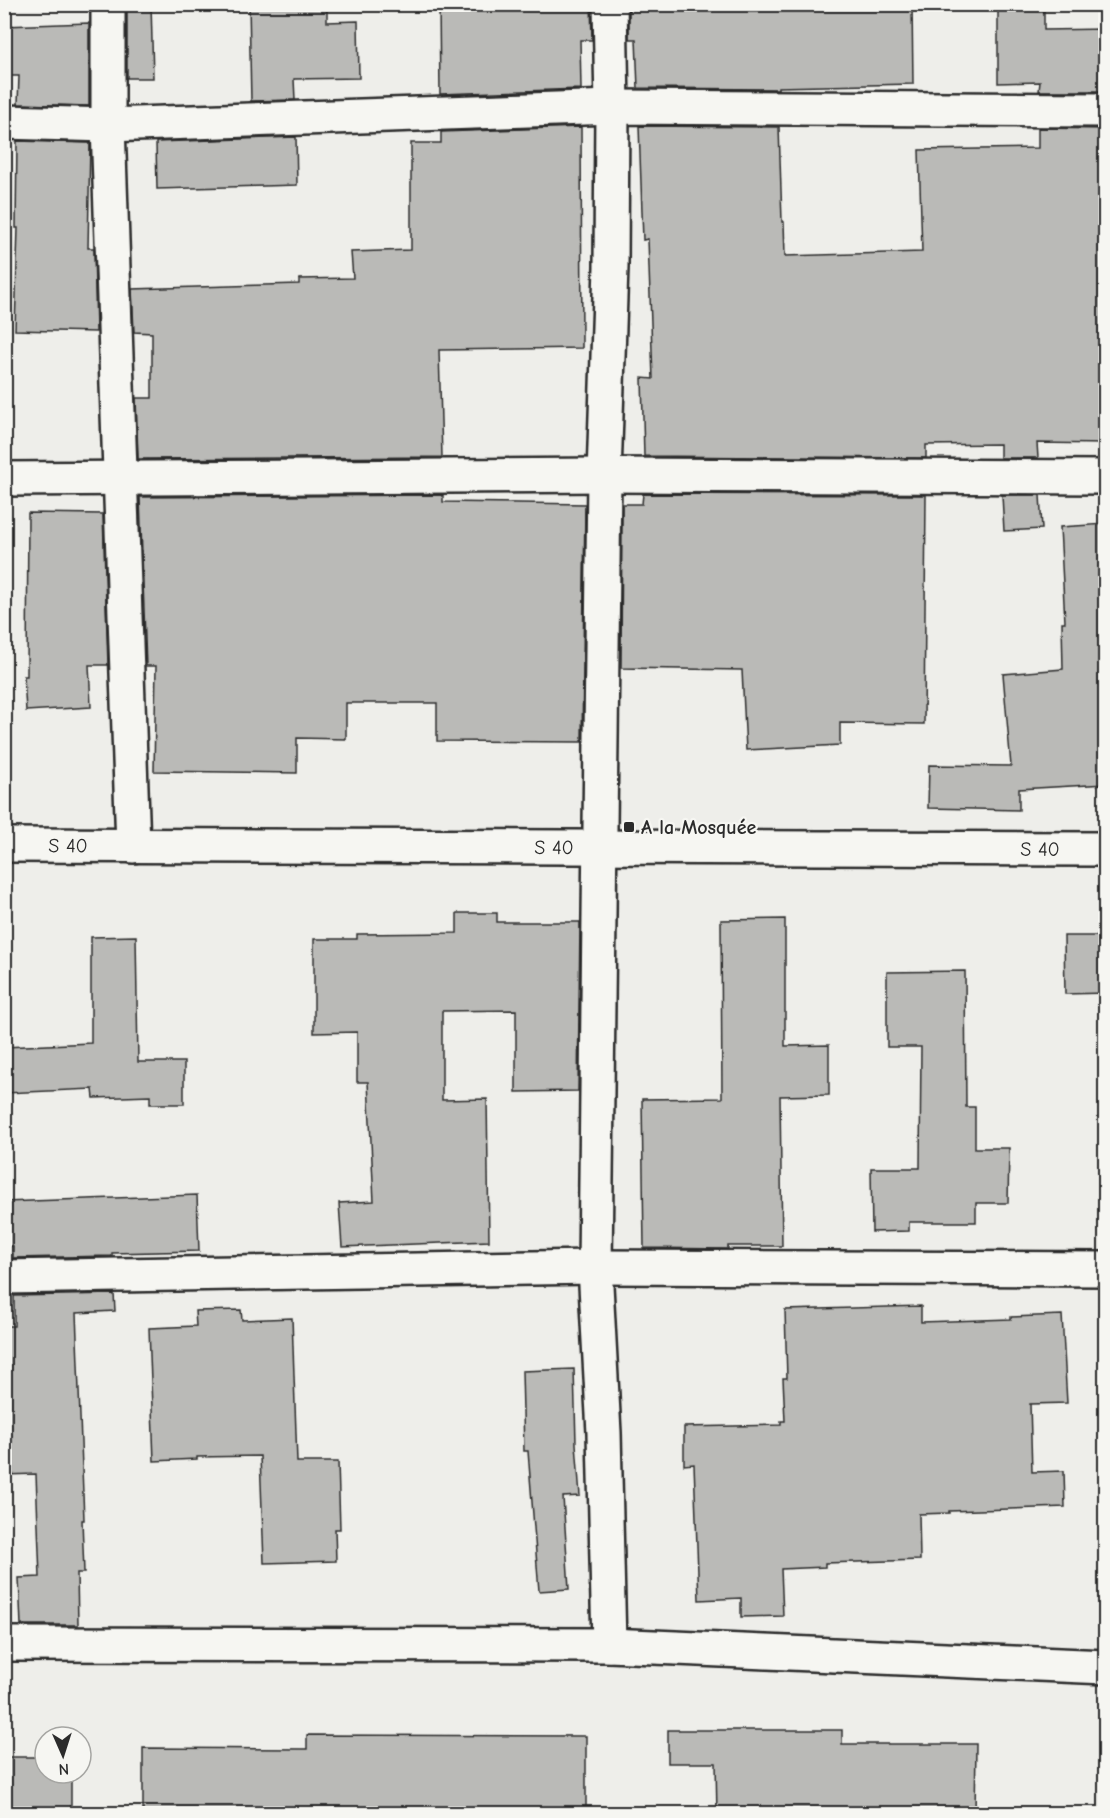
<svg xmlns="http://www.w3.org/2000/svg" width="1110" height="1818" font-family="'Comic Neue',sans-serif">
	<rect width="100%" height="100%" fill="#eeeeea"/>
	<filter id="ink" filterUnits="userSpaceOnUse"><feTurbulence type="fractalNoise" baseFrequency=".0167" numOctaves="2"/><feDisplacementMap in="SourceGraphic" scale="12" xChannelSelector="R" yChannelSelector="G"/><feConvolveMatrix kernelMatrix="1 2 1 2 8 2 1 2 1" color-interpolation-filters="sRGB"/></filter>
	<g filter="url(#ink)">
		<g fill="#babab7" stroke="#2b2b2b" stroke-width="1.5">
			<path d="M127 4H151L153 78H127Z"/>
			<path d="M249 4H327V22L358 21 359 78 294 79 295 100 251 101Z"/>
			<path d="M439 4H591L592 40H580L581 89 440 94Z"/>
			<path d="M629 4H912L913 84 778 87V89L638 88 636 39H629Z"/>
			<path d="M1044 8V30L1106 29V91H1039L1040 82 998 83V9Z"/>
			<path d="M89 23V106L18 104 19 76H4V26Z"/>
			<path d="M639 126 779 127 782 222H784L785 256 922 252 919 150 1038 148V128L1106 129V444L1037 443 1038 458H1000V444L926 445V458L644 456 642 378 653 379 648 239 643 240Z"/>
			<path d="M581 127 582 348 439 350 442 457 138 459 136 398H152V333L134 332 132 289 299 284V279L353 278 351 252 411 250V143H441V132Z"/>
			<path d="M296 137 297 185 157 189 156 142Z"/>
			<path d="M17 141 90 143 88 248H94L96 332 15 330 18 228H16Z"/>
			<path d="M643 494 926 495 924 724 840 723V745L746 750 742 670 621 668 622 504H642Z"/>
			<path d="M443 495V502L585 504 582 742 437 741V703H346V739L297 738V773L154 771 156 666H146L140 497Z"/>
			<path d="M1002 495H1040L1042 529 1004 531Z"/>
			<path d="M28 513 103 514 108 665H89L91 707 26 711 24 676H27Z"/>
			<path d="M1106 524V784L1019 789V810L928 808 929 765 1011 766 1003 674 1063 669 1062 622H1065L1060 527Z"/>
			<path d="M457 913H497V922H580L578 1091 516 1092V1010L442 1011V1100L487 1099 489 1241 342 1247 339 1203 374 1201 368 1082H357V1032L314 1033V939H357V934L457 933Z"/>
			<path d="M785 919V1046L829 1045V1095L780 1096 782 1246H728V1249L644 1248 642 1099 722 1098 721 920Z"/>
			<path d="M136 936 138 1062H184V1104H150V1096L94 1098 93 1089 4 1093V1047L91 1043V937Z"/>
			<path d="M1064 936H1106V993L1065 994Z"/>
			<path d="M965 971 966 1107H975V1148H1009L1008 1203H976V1222H909V1231L872 1232 871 1168H920L921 1047H887V972Z"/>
			<path d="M197 1195 199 1251 112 1253V1256L13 1258V1246H4V1202Z"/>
			<path d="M114 1294 115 1311 76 1313 84 1520H82L84 1573H77L78 1625H21L19 1578 40 1577 36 1474 4 1475V1326H14V1296Z"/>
			<path d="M921 1306V1322L1011 1319V1317L1062 1315 1067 1403 1030 1404 1032 1472 1064 1471 1065 1507 949 1511V1513L919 1514 920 1560 825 1563V1567L781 1569 783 1616 741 1617V1598L699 1600 694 1464 684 1465V1427L781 1425V1421H785L783 1378H787L785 1310Z"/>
			<path d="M241 1310 242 1320 292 1318 297 1462H338L340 1529H335L336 1561 264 1563 260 1456 197 1457V1459L154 1461 149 1328 196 1326 195 1311Z"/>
			<path d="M574 1369 576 1444 580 1496 563 1497 569 1589 539 1591 528 1451H524L522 1371Z"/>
			<path d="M668 1730H842V1744H976L975 1814H717L716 1763H668Z"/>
			<path d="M307 1735 586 1736V1814H143V1748L307 1749Z"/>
			<path d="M4 1757H45V1773H71V1814H4Z"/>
		</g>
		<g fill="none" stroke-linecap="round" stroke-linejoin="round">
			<defs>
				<g id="street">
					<path d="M108 4V125L133 846"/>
					<path d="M4 122 108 125 612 107 1106 110"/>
					<path d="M4 479 604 475 1106 477"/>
					<path id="s1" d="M4 845 1106 849"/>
					<path d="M4 1277 595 1267 1106 1269"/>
					<path d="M4 1644 609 1645 1106 1667"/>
					<path d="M609 1645 604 1433 595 1267 604 475 611 267 612 107 610 4"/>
				</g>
			</defs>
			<use href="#street" stroke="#2b2b2b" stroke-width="38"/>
			<use href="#street" stroke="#f6f6f2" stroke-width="33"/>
		</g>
	</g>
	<rect fill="#2b2b2b" stroke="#f6f6f2" stroke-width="2" x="623" y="821" width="12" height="12" rx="3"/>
	<g text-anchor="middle" stroke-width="4.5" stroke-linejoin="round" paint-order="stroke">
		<g font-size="20" font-weight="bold" fill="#2b2b2b" stroke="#f6f6f2" text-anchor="start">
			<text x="641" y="834">A la Mosquée</text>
		</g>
		<g font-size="20" fill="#2b2b2b" stroke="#f6f6f2">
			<text dy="7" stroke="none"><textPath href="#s1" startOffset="64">S 40</textPath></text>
			<text dy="7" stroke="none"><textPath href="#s1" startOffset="550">S 40</textPath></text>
			<text dy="7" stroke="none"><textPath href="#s1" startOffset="1036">S 40</textPath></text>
		</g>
	</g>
	<rect width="1110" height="1818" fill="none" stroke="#f6f6f2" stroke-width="24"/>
	<rect x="12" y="12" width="1086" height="1794" fill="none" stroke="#2b2b2b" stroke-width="2" filter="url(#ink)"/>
	<g transform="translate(63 1755) rotate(177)"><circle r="28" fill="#f6f6f2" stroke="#a5a5a2" stroke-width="1.5"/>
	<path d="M0-4.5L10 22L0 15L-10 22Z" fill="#2b2b2b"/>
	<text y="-9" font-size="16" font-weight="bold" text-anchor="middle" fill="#2b2b2b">N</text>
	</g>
</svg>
